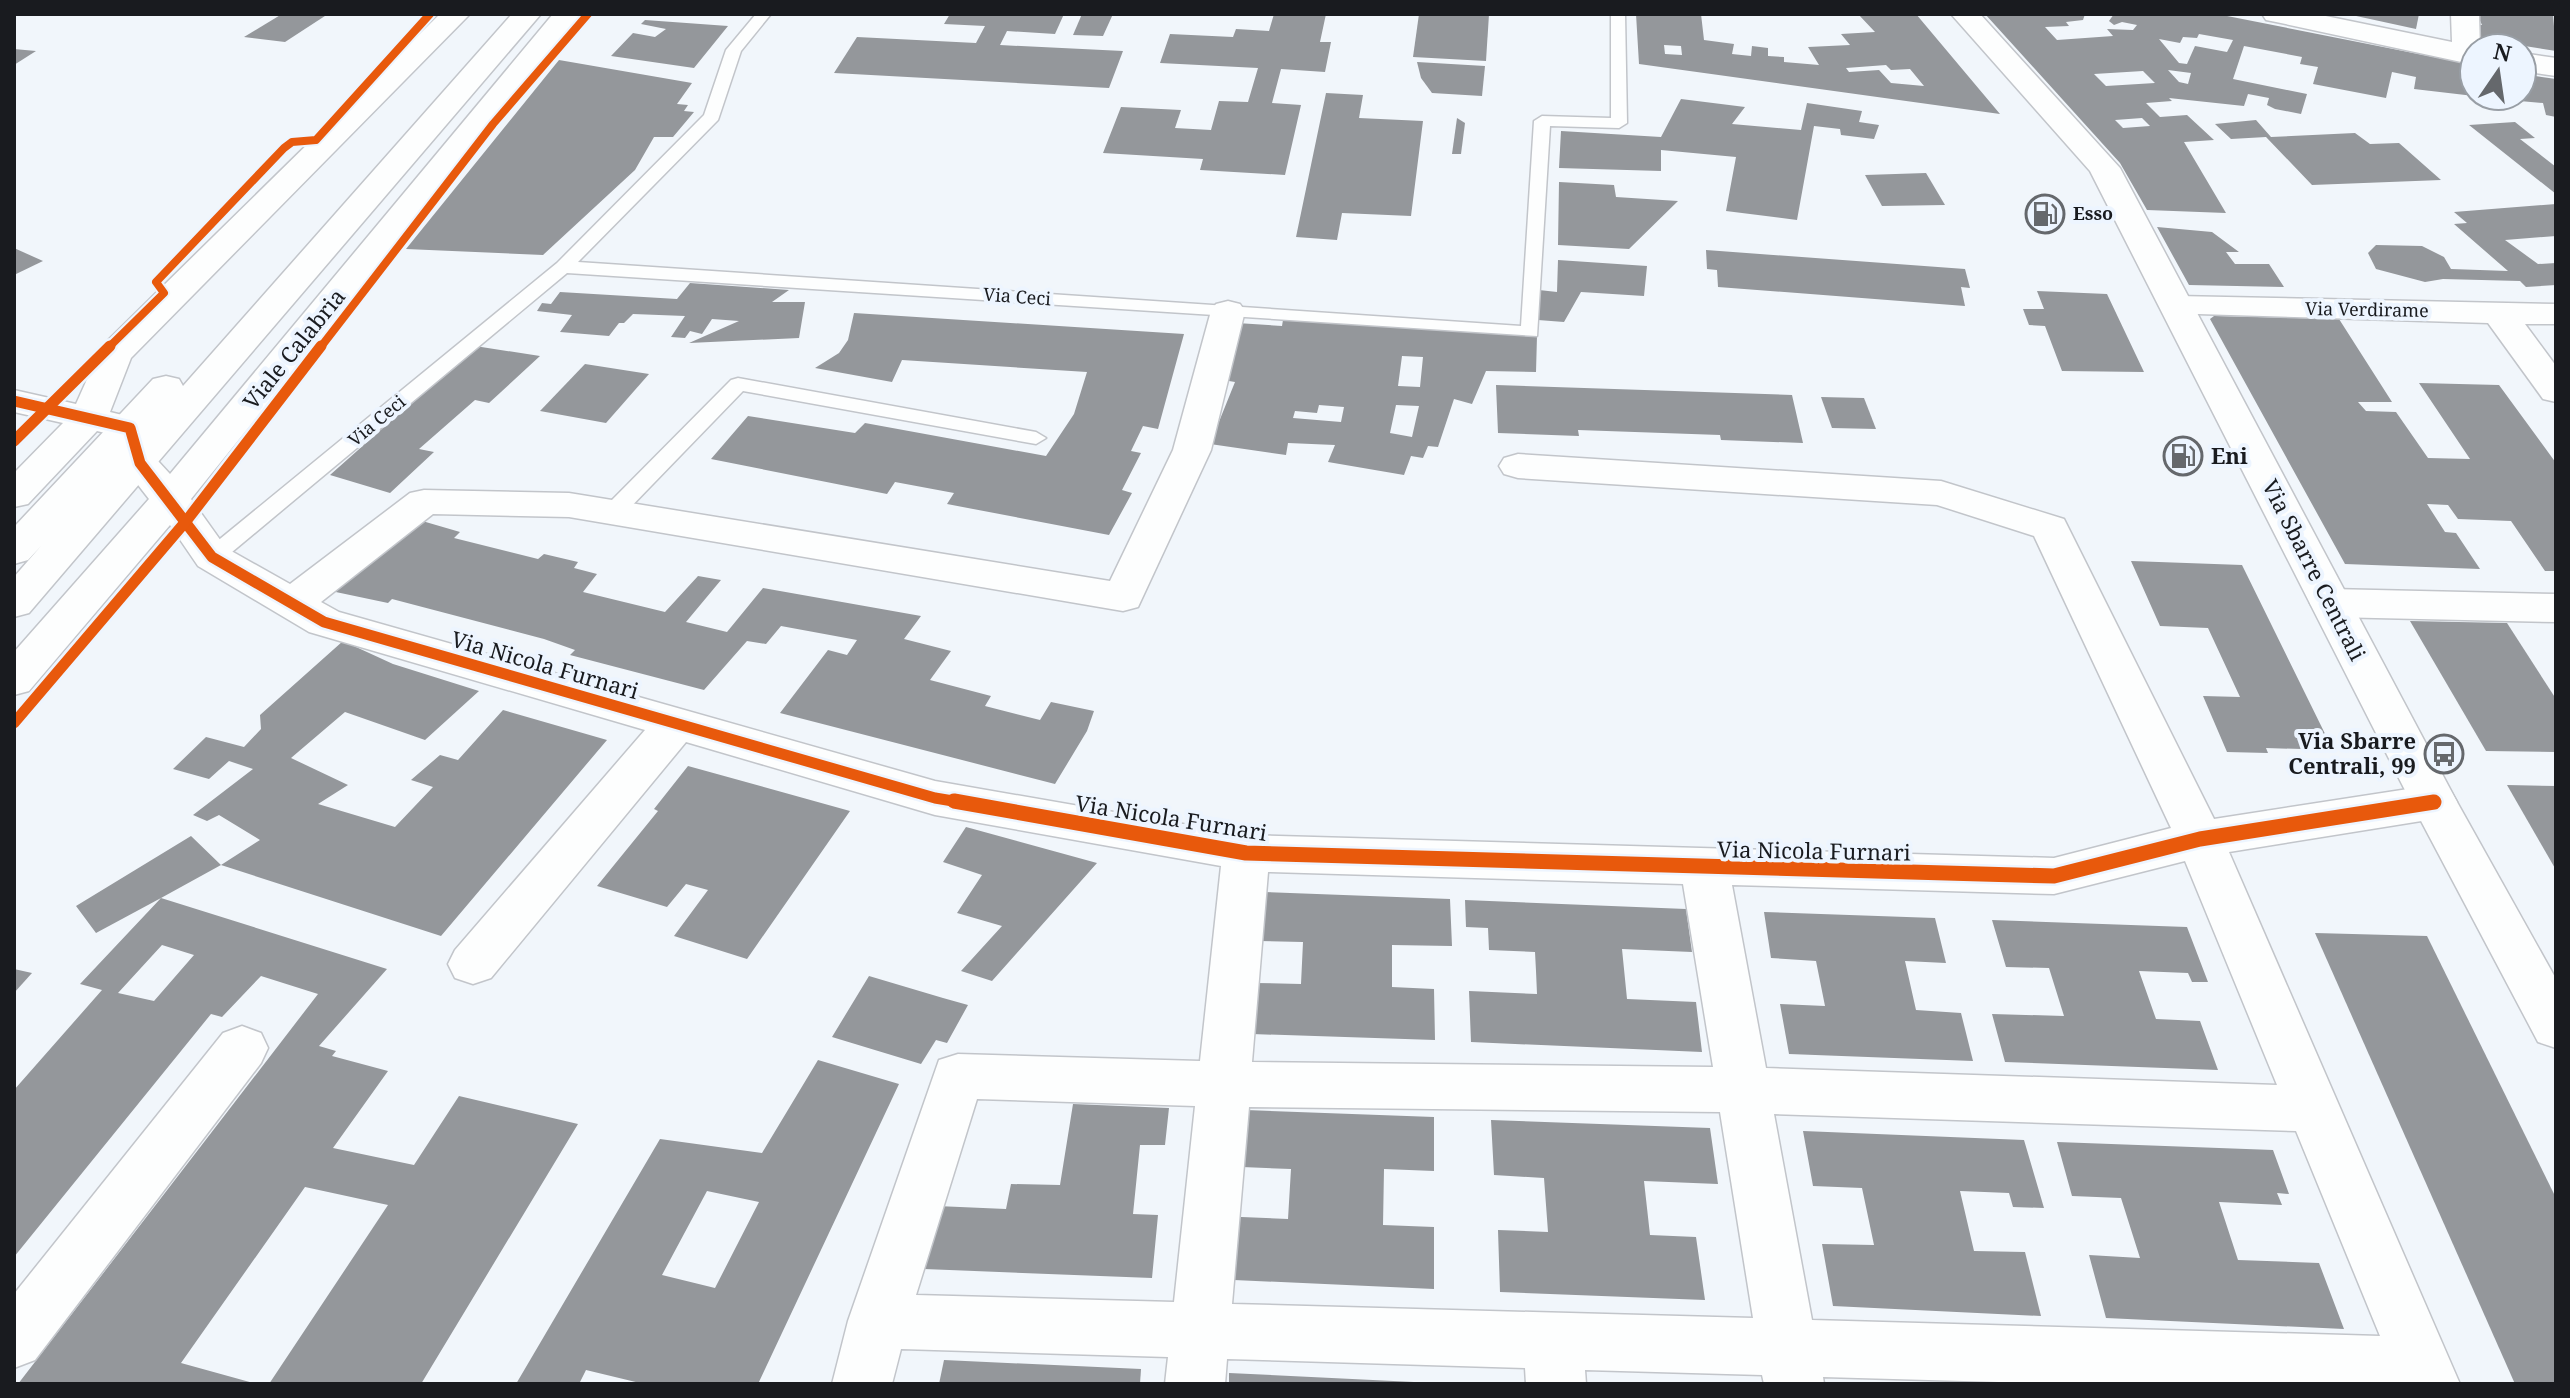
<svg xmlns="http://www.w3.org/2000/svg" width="2570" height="1398" font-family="'Noto Serif',serif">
	<rect width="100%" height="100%" fill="#f1f6fb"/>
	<g fill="#94979b" fill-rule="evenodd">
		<path d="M282 14H328L285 42 244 37Z"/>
		<path d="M950 14H1064L1055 34 1007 31 1000 45 1123 51 1109 88 834 73 857 37 976 43 985 26 944 24Z"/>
		<path d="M1082 14H1113L1103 36 1073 35Z"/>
		<path d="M1274 14H1326L1320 42H1331L1325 72 1281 69 1272 103 1301 105 1285 175 1200 170 1203 159 1103 153 1121 107 1181 110 1175 128 1211 130 1219 101 1248 102 1258 68 1160 63 1170 34 1233 37 1236 29 1269 31Z"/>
		<path d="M1419 14H1489L1486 61 1413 57Z"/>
		<path d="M1636 14H1701L1704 40 1734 44 1732 54 1751 56 1752 46 1768 48V56L1784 57V62L1819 65 1808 47 1850 45 1841 34 1875 32 1858 14H1916L2000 114 1639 64ZM1664 45 1681 46 1682 55 1665 54ZM1886 65 1891 70 1910 69 1924 86 1891 83 1879 70 1849 72 1846 68Z"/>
		<path d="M1985 14H2085L2083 20 2066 22 2069 26 2045 27 2057 40 2113 36 2107 29 2133 30 2137 25 2122 22 2114 25 2109 21 2114 14H2217L2474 65V96L2414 89 2416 77 2392 72 2386 98 2313 84 2318 67 2300 64 2302 57 2244 46 2233 79 2307 94 2301 114 2275 109 2267 105 2269 98 2248 94 2244 106 2169 98 2172 101 2146 103 2160 117 2187 115 2214 140 2184 142 2226 213 2147 210 2120 163ZM2199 34 2233 40 2227 52 2195 46 2187 64 2179 63 2159 39 2180 43 2183 37 2197 38ZM2168 70 2191 73 2188 84 2179 82ZM2143 71 2155 83 2106 86 2094 74ZM2142 118 2150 126 2123 128 2115 120Z"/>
		<path d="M2347 14H2419L2416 29Z"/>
		<path d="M2477 14H2553L2556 51 2487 40 2480 37 2478 25H2482Z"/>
		<path d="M645 20 728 26 694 68 611 56 633 33 655 37 666 29 641 24Z"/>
		<path d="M14 49 36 51 14 65Z"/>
		<path d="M559 60 692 83 677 104 688 105 684 111 694 112 673 137H654L635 170 543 255 406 249Z"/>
		<path d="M1417 62 1485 66 1482 96 1432 93 1421 78Z"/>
		<path d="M2522 74 2556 79V117L2546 115 2543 103 2486 98 2522 96Z"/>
		<path d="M1326 93 1363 95 1359 118 1423 121 1411 216 1342 213 1337 240 1296 237Z"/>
		<path d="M1681 99 1745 107 1732 124 1801 130 1807 103 1862 111 1859 122 1879 125 1874 139 1841 135 1840 129 1814 126 1797 220 1726 211 1736 157 1661 150V171L1559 168 1561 131 1661 137Z"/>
		<path d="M1457 118 1465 123 1461 154H1452Z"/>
		<path d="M2256 120 2271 137 2355 133 2370 144 2399 143 2441 180 2312 185 2266 137 2231 139 2215 124Z"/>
		<path d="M2515 122 2535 138 2520 139 2556 167V194L2469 125Z"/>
		<path d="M1926 173 1945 205 1882 206 1865 175Z"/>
		<path d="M1559 182 1614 185 1616 197 1678 201 1629 249 1558 245Z"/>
		<path d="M2556 204V236L2505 240 2538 264 2556 263V285L2526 287 2520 281 2443 279 2425 282 2376 269 2368 253 2376 245 2422 246 2444 257 2451 269 2508 271 2454 224 2467 223 2454 212Z"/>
		<path d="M2157 227 2212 232 2239 252H2226L2235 264H2269L2284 287 2189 285Z"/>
		<path d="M14 248 43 261 14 275Z"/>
		<path d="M1706 250 1965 269 1970 288 1961 287 1965 306 1718 287 1717 270 1707 269Z"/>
		<path d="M1558 260 1647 266 1644 296 1581 292 1564 322 1538 320 1539 290 1557 292Z"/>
		<path d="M690 283 789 290 772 302H805L799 338 689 343 739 321 712 319 702 334 690 331 685 338 671 337 685 316 633 314 624 323H619L609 336 560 332 572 315 537 311 542 303 551 304 560 292 677 299Z"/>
		<path d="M2037 291 2107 294 2144 372 2062 371 2045 326 2029 325 2023 309H2044Z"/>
		<path d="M854 313 1184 334 1158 429 1143 426 1131 451 1141 453 1122 490 1132 493 1109 535 947 504 954 493 895 482 887 494 711 459 748 416 855 433 865 423 1046 456 1074 414 1087 372 902 360 892 382 815 368 839 353 848 340Z"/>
		<path d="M2214 316 2339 319 2392 402H2358L2366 411 2396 412 2428 458 2470 459 2419 383 2499 385 2556 463V571H2545L2511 521 2458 519 2448 505 2427 504 2445 532 2456 533 2480 569 2345 564 2210 319Z"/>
		<path d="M1283 320 1537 336 1536 372 1486 371 1472 404 1454 399 1438 447 1428 446 1423 458 1411 456 1404 475 1328 462 1335 445 1288 443 1286 455 1210 444 1235 382 1223 380 1237 323 1282 326ZM1402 356 1423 357 1420 387 1398 386ZM1319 405 1344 407 1341 422 1293 418 1295 411 1317 413ZM1396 405 1419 406 1412 437 1390 433Z"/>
		<path d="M475 346 540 356 489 403 475 400 419 449 434 452 390 493 330 475Z"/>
		<path d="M585 364 649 374 606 423 540 411Z"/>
		<path d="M1496 385 1792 395 1803 443 1721 440 1720 435 1578 430 1579 436 1498 433Z"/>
		<path d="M1821 397 1864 398 1876 429 1832 428Z"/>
		<path d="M412 518 460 532 454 538 538 559 544 554 578 562 574 568 597 574 583 592 665 612 698 576 721 580 686 622 727 632 763 588 921 616 904 639 951 651 930 680 991 696 985 706 1040 720 1051 702 1094 711 1087 731 1055 784 780 713 828 650 847 655 857 640 781 626 766 644 747 641 704 690 570 655 575 650 544 639 392 599 388 603 331 591Z"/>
		<path d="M2131 561 2242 565 2333 750 2266 748 2268 753 2227 752 2203 696 2240 697 2208 628 2160 626Z"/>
		<path d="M2410 621 2507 623 2556 699V752L2486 751Z"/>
		<path d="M343 641 393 664 479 691 425 740 345 712 291 758 348 785 318 804 395 827 433 787 411 780 440 755 458 760 503 710 607 740 441 936 221 865 260 840 219 815 207 821 193 815 253 769 229 761 209 779 173 769 206 737 244 747 261 729 260 715Z"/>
		<path d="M688 766 850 811 747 959 674 936 708 890 686 884 667 907 597 886 658 811 654 809Z"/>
		<path d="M2507 785 2556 786V870Z"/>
		<path d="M966 827 1097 863 992 981 961 971 1002 926 957 913 982 875 943 862Z"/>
		<path d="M191 836 221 865 161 898 387 969 319 1046 336 1051 332 1056 388 1071 333 1148 414 1165 459 1096 578 1124 421 1384H269L388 1205 305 1187 181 1363 257 1384H18L318 994 261 976 222 1017 211 1014 14 1257V1090L102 990 80 984 161 898 96 933 76 906ZM162 945 194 955 154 1001 118 993Z"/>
		<path d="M1263 892 1450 899 1452 946 1392 945V987L1434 989 1435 1040 1252 1034 1255 983 1301 984 1303 942 1259 941Z"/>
		<path d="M1465 900 1686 909 1692 952 1622 949 1627 999 1696 1002 1702 1052 1471 1042 1469 991 1537 994 1536 971 1535 952 1489 950 1488 928 1466 927Z"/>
		<path d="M1764 912 1935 918 1946 963 1905 961 1916 1010 1961 1013 1973 1061 1789 1054 1780 1004 1825 1006 1816 961 1771 958Z"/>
		<path d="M1992 920 2187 927 2208 982H2192L2188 973 2139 971 2156 1019 2200 1021 2218 1070 2005 1062 1992 1014 2064 1016 2049 968 2006 967Z"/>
		<path d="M2315 933 2427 936 2556 1198V1384H2515Z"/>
		<path d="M14 969 32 973 14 993Z"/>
		<path d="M869 976 943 998 968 1005 947 1043 936 1040 921 1064 832 1037Z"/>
		<path d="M818 1060 899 1084 758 1384H644L586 1370 579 1384H516L660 1139 762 1153ZM707 1191 759 1202 715 1288 662 1275Z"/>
		<path d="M1073 1104 1169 1108 1165 1145H1140L1133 1214 1158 1215 1152 1278 924 1269 937 1206 1006 1209 1011 1184 1060 1185Z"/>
		<path d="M1246 1110 1434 1117V1171L1384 1169 1383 1225 1434 1227V1289L1212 1279 1217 1216 1288 1219 1291 1169 1242 1167Z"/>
		<path d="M1491 1120 1710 1128 1718 1184 1644 1181 1650 1235 1696 1237 1705 1300 1500 1292 1498 1230 1548 1232 1544 1178 1494 1175Z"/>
		<path d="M1803 1131 2024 1140 2044 1208 2013 1207 2009 1193 1960 1191 1974 1251 2025 1252 2041 1316 1833 1306 1822 1244 1874 1245 1862 1188 1813 1186Z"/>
		<path d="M2057 1142 2273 1150 2289 1194 2277 1193 2282 1205 2219 1202 2238 1260 2319 1263 2344 1329 2106 1318 2089 1255 2140 1258 2121 1198 2072 1196Z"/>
		<path d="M944 1360 1141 1369 1140 1384H939Z"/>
		<path d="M1229 1373 1414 1382V1384H1229Z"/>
	</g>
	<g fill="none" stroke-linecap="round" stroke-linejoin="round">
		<defs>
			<g id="lane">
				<path d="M756 14H771L741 51 718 120 578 262 1521 326 1534 121 1542 116 1611 118V14H1625L1627 123 1619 128 1550 126 1537 336 567 273 220 562H204L201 557 204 552 557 263 704 115 726 50Z"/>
				<path d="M738 378 1036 432 1046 438 1036 444 743 391 621 517H605L602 512 605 507 731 380Z"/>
			</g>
			<g id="street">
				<path d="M440 14H470L131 358 110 412 143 420 158 461 170 474 553 14H582L191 499 226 548 290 584 410 493 424 490 569 493 1110 581 1173 450 1211 311 1216 304 1228 301 1240 304 1245 311 1211 450 1138 607 1123 611 569 517 433 514 321 602 339 612 935 781 1246 835 2054 858 2171 828 2034 536 1937 505 1518 478 1504 474 1499 466 1504 458 1518 454 1941 481 2064 519 2214 819 2434 785 2450 790 2457 802 2450 814 2434 819 2229 852 2460 1384H2070L1823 1377 1824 1384H1764L1762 1375 1585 1370 1586 1384H1526L1525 1368 1227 1359 1225 1384H1165L1168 1357 901 1349 892 1384H832L848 1321 939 1060 958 1054 1200 1061 1221 866 935 815 686 742 491 978 473 984 455 978 448 964 455 950 645 730 309 632 198 566 170 525 29 691 14 695V652L149 499 121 463 113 435 97 431 28 504 14 507V473L63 423 14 412V390L76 404 102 346ZM2185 861 2277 1085 1766 1068 1732 885 2054 894ZM1268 872 1683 884 1713 1067 1252 1062ZM977 1099 1195 1106 1174 1302 916 1295ZM1249 1107 1720 1112 1753 1318 1232 1304ZM1774 1114 2296 1131 2380 1336 1812 1320Z"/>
				<path d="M2262 14H2316L2452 42 2451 14H2479L2480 48H2474V64L2466 63 2276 22 2266 20Z"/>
				<path d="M2522 53 2556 58V76L2522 71Z"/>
				<path d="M2177 296 2556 304V324H2525L2556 366V402L2543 399 2488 323 2165 313 2160 306 2165 299Z"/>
				<path d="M2331 589 2556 594V622L2331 617 2316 613 2310 603 2316 593Z"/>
				<path d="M242 1026 261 1033 268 1048 261 1063 35 1360 14 1368V1294L223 1033Z"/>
			</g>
			<g id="secondary">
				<path d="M512 14H541L29 613 14 617V577L41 546 28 560 14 564V527L153 379 166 376 179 379 183 386Z"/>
				<path d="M1951 14H1980L2120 168 2457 802 2556 979V1048L2538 1042 2411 802 2090 171Z"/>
			</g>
		</defs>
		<use href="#lane" stroke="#c2c5ca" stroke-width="3"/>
		<use href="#street" stroke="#c2c5ca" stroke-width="3"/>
		<use href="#secondary" stroke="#c2c5ca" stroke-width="3"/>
		<use href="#lane" fill="#fdfefe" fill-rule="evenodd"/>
		<use href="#street" fill="#fdfefe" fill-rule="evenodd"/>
		<use href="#secondary" fill="#fdfefe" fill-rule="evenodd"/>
		<defs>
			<g id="cycleway-far2">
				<path d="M108 348 164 293 156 282 284 148 292 142 316 140 430 14"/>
				<path d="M320 348 493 124 588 14"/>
			</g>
			<g id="cycleway-far1">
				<path d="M14 401 130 428 140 463 212 557 324 622 935 798 965 803"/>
				<path d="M14 441 110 346"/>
				<path d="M14 723 187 520 321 346"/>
				<path d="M2426 803 2434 802"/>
			</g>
			<path id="cycleway" d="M954 801 1246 853 2054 876 2200 839 2434 802"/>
		</defs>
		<use href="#cycleway-far2" stroke="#edf5ff" stroke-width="12"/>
		<use href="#cycleway-far1" stroke="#edf5ff" stroke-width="16"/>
		<use href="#cycleway" stroke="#edf5ff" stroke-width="20"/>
		<use href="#cycleway-far2" stroke="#e8590c" stroke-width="8"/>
		<use href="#cycleway-far1" stroke="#e8590c" stroke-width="11"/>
		<use href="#cycleway" stroke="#e8590c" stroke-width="15"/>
	</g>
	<defs>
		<symbol id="fuel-ring" viewBox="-11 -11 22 22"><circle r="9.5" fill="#edf5ff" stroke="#65686c" stroke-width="1.5"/><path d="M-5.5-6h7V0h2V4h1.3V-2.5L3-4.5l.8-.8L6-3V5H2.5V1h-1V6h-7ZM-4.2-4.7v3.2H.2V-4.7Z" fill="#65686c"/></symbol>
		<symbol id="bus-ring" viewBox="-11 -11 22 22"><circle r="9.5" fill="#edf5ff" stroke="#65686c" stroke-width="1.5"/><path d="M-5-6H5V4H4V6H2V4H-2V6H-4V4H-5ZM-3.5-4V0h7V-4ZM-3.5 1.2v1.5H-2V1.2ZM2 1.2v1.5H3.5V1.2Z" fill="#65686c"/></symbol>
	</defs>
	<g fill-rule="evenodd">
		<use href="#fuel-ring" x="2023" y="192" width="44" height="44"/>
		<use href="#fuel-ring" x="2161" y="434" width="44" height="44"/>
		<use href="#bus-ring" x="2422" y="732" width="44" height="44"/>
	</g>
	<g text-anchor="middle" stroke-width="8" stroke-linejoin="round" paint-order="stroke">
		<g font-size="18" font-weight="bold" fill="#191b1f" stroke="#edf5ff" text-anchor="start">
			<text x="2073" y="220">Esso</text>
		</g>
		<g font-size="18" fill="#191b1f" stroke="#edf5ff">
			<text transform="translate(1017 297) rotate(4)" y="6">Via Ceci</text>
			<text transform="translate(2367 310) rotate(1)" y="6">Via Verdirame</text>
			<text transform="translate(377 421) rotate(-40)" y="6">Via Ceci</text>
		</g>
		<g font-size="22" fill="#191b1f" stroke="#edf5ff">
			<text transform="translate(294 349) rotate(-51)" y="8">Viale Calabria</text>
			<text transform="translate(2314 570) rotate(63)" y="8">Via Sbarre Centrali</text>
			<text transform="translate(545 665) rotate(16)" y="8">Via Nicola Furnari</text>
			<text transform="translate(1171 818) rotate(9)" y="8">Via Nicola Furnari</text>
			<text transform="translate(1814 851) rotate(1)" y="8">Via Nicola Furnari</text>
		</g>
		<g font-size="22" font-weight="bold" fill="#191b1f" stroke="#edf5ff" text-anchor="start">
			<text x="2211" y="464">Eni</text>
			<text x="2416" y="749" text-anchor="end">Via Sbarre<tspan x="2416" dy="25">Centrali, 99</tspan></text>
		</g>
	</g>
	<rect width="2570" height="1398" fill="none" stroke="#191b1f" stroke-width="32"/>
	<g transform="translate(2498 72) rotate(13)"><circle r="38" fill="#edf5ff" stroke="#989ea5" stroke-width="2"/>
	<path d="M0-6L14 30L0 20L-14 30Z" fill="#65686c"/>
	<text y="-12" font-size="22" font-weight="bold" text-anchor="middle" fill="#191b1f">N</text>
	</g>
</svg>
